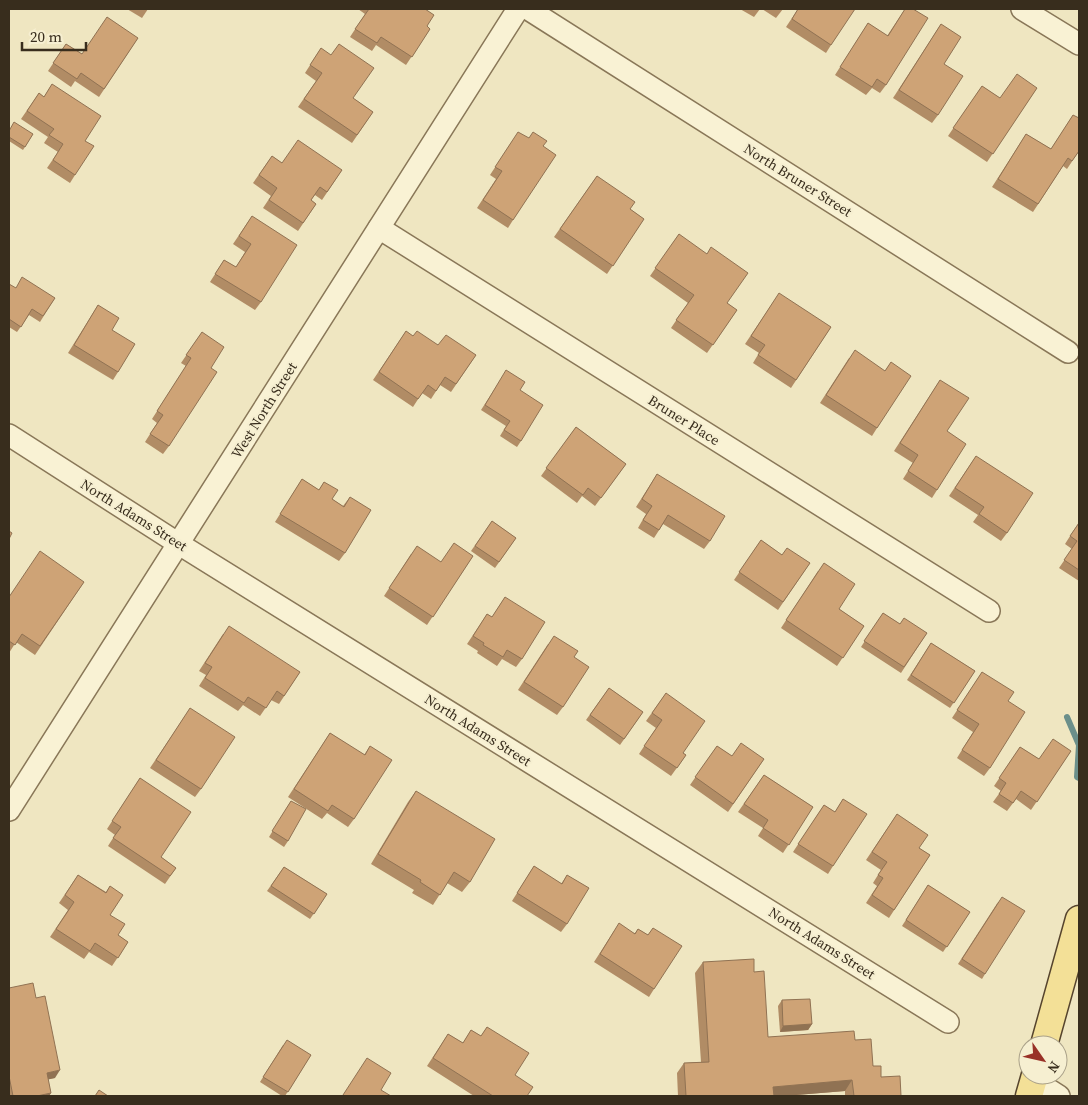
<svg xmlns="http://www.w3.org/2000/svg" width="1088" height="1105" font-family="'Source Serif 4',serif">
	<rect width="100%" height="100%" fill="#efe6c1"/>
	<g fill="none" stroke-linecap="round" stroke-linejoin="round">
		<path stroke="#6b8f8a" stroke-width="6" d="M1067 717 1079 745 1077 777 1079 778"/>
		<defs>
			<g id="minor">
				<path d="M528 9 1068 352"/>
				<path d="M1022 9 1079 44"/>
				<path d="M379 228 989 611"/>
				<path d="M9 435 179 544 948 1022"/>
				<path d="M9 810 518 9"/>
				<path d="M1034 1080 1059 1096"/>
			</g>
			<g id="major">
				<path d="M1044 1045 1079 919"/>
				<path d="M1029 1096 1035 1075"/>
			</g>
		</defs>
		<use href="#minor" stroke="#897758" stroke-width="24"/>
		<use href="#major" stroke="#56442d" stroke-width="29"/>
		<use href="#minor" stroke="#f9f2d4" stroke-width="21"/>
		<use href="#major" stroke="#f3e097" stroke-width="26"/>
	</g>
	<g fill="#b18c65">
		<path d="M127 9H148L142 18Z"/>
		<path d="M358 9H425L427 26 430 29 406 65 376 45 372 51 350 37 365 14Z"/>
		<path d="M740 9H760L754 17Z"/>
		<path d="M762 9H783L776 18Z"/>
		<path d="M798 9 831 45 826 53 786 27Z"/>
		<path d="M905 9 886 85 880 93 872 88 866 95 835 75 868 23 887 36Z"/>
		<path d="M941 24 944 64 938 115 932 123 893 98Z"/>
		<path d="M138 38 99 97 75 81 71 87 48 71 66 44 82 54Z"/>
		<path d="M321 48 353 98 373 112 352 143 298 107 316 81 305 73Z"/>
		<path d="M52 84 85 141 75 175 70 183 47 168 58 152 44 143 48 137 21 119 39 93 44 97Z"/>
		<path d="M982 86 1000 98 1037 88 987 162 948 136Z"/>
		<path d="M1073 115 1079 151 1067 169 1063 166 1033 212 992 187 1026 134 1051 149Z"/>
		<path d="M9 131 33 134 23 150 9 141Z"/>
		<path d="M529 138 543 146 513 220 508 228 477 208 496 179 490 175 513 140Z"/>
		<path d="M272 156 282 163 342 170 322 200 315 195 311 200 316 204 298 231 263 208 271 196 253 183Z"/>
		<path d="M597 176 630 209 644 219 607 274 554 237Z"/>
		<path d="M252 216 261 302 255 310 210 282 224 260 236 267 245 252 233 244Z"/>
		<path d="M679 234 727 303 737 310 707 353 671 328 688 303 650 276Z"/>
		<path d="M9 284 15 288 55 298 40 322 29 315 17 332 9 327Z"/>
		<path d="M774 301 831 327 791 388 753 363 759 353 745 344Z"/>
		<path d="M98 305 112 330 118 372 113 380 68 353Z"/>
		<path d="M406 331 413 336 438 345 476 355 451 392 440 385 431 399 422 393 413 407 373 380Z"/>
		<path d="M202 332 211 368 169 446 163 454 145 442 157 423 152 419 186 366 181 363Z"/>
		<path d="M849 358 885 371 891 362 877 428 872 436 820 403Z"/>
		<path d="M503 376 520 390 521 441 517 447 500 436 506 426 481 410Z"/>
		<path d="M940 380 937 490 932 498 903 479 913 463 894 451Z"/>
		<path d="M576 427 626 464 595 506 582 496 577 503 541 476Z"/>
		<path d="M976 456 1007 533 1001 541 973 522 978 515 949 496Z"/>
		<path d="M657 474 710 541 704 549 663 524 654 538 638 528 646 514 636 507Z"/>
		<path d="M302 479 319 490 324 482 332 499 343 506 350 497 345 553 339 561 275 522Z"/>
		<path d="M492 521 516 538 495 568 471 551Z"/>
		<path d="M1079 522V581L1059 568 1072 549 1065 544Z"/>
		<path d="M761 540 782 555 810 563 778 610 734 580Z"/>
		<path d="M411 554 441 562 473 556 427 625 384 596Z"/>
		<path d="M818 571 839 609 864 626 837 666 781 628Z"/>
		<path d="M84 582 35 655 16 642 9 653V597Z"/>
		<path d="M505 597 522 659 516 667 502 659 497 666 477 653 478 651 467 644 487 614 492 617Z"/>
		<path d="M883 613 900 624 927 633 901 673 861 647Z"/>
		<path d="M223 634 300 672 279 704 271 700 260 716 243 705 238 711 199 686 206 675 199 671Z"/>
		<path d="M931 643 975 671 950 708 907 680Z"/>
		<path d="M548 644 574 657 563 707 557 715 518 690Z"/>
		<path d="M982 672 990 768 984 776 957 758 973 732 952 718Z"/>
		<path d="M609 688 643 712 620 745 586 720Z"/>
		<path d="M666 693 683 753 686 755 671 776 639 754 656 728 646 721Z"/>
		<path d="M185 716 201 789 195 797 150 768Z"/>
		<path d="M330 733 364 755 370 746 354 819 348 827 327 813 322 819 288 797Z"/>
		<path d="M717 746 732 756 764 759 728 812 690 785Z"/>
		<path d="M1020 747 1039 759 1071 751 1031 810 1016 799 1007 811 993 802 1001 791 994 786Z"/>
		<path d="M764 775 813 807 783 853 758 836 763 828 738 812Z"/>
		<path d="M140 778 161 857 176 868 165 884 108 846 115 835 107 829Z"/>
		<path d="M416 791 470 882 462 892 447 883 433 905 412 893 414 890 371 864 408 802Z"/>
		<path d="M843 799 833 866 828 874 793 852 824 805 835 812Z"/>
		<path d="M291 801 288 841 284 847 269 837Z"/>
		<path d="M897 814 919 848 930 855 889 918 866 903 877 886 873 883 881 870 866 860Z"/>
		<path d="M534 866 561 884 567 875V924L561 932 512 901Z"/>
		<path d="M284 867 327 894 310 919 267 891Z"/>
		<path d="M78 875 106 892 110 886V915L118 935 128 942 112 966 89 952 84 959 50 937 68 910 59 903Z"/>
		<path d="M928 885 970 912 943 952 902 926Z"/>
		<path d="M998 902 985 974 982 979 958 964Z"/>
		<path d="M653 928 654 989 649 997 594 962 614 931 635 933 638 929 648 935Z"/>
		<path d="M703 962 754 972 768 1037 855 1040 881 1077 901 1096H845V1091L784 1096H678L677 1073 684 1063 701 1062 695 973Z"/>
		<path d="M9 988 55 1078 48 1079 51 1093 49 1096H9Z"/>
		<path d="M782 1000 812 1024 808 1030 780 1032 778 1006Z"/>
		<path d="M487 1027 515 1075 527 1096H474L427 1066 448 1034 463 1043 471 1030 481 1036Z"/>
		<path d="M283 1045 311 1055 285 1096H282L260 1082Z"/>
	</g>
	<g fill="#907253">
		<path d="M812 1024 808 1030 780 1032 783 1026Z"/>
		<path d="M60 1070 55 1078 41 1081 47 1073Z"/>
		<path d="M852 1080 845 1091 784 1096H767L773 1087Z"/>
		<path d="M51 1093 49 1096H37Z"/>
	</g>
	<g fill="#cea376" stroke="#907253">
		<path d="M369 9H425L434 15 427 26 430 29 412 57 381 37 377 43 355 29Z"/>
		<path d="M798 9H855L831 45 792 19Z"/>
		<path d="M905 9H913L928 18 886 85 877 79 872 87 840 67 868 23 888 36Z"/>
		<path d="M107 17 138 38 104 89 81 73 77 79 53 63 66 44 82 54Z"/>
		<path d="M941 24 961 37 944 64 963 76 938 115 899 90Z"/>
		<path d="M339 44 374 68 353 98 373 112 357 135 304 99 322 73 310 65 321 48 331 55Z"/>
		<path d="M1017 74 1037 88 993 154 953 128 982 86 1000 98Z"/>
		<path d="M52 84 101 116 85 141 94 146 75 175 53 160 63 144 49 135 54 129 27 111 39 93 44 97Z"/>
		<path d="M1073 115 1079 118V151L1072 161 1068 158 1038 204 998 179 1026 134 1051 149Z"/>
		<path d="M14 122 33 134 25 147 9 137V131Z"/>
		<path d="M518 132 529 138 533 132 547 141 543 146 556 155 513 220 483 200 502 171 495 167Z"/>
		<path d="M298 140 342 170 327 192 320 187 311 200 316 204 303 223 269 200 277 188 259 175 272 156 282 163Z"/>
		<path d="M597 176 635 202 630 209 644 219 613 266 560 229Z"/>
		<path d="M252 216 297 245 261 302 215 274 224 260 236 267 251 244 239 236Z"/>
		<path d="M679 234 707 254 711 247 748 273 727 303 737 310 713 345 676 320 694 295 655 268Z"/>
		<path d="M22 277 55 298 43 316 32 309 21 327 9 319V284L16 288Z"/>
		<path d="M779 293 831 327 796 380 758 355 765 345 751 336Z"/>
		<path d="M98 305 119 318 112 330 135 344 118 372 74 345Z"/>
		<path d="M406 331 413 336 417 331 438 345 446 335 476 355 456 384 445 377 436 391 428 385 418 399 379 372Z"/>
		<path d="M202 332 224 347 211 368 217 372 169 446 150 434 163 415 157 411 191 358 186 355Z"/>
		<path d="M855 350 885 371 891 362 911 376 877 428 826 395Z"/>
		<path d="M506 370 525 382 520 390 543 405 521 441 504 430 510 421 485 405Z"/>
		<path d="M940 380 969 398 947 431 966 444 937 490 908 471 918 455 900 443Z"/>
		<path d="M576 427 626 464 601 498 588 488 583 495 546 468Z"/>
		<path d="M976 456 1033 493 1007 533 979 514 984 507 955 488Z"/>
		<path d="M657 474 725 516 710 541 668 515 659 530 643 520 652 506 642 499Z"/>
		<path d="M302 479 319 490 324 482 338 490 332 499 344 507 350 497 371 510 345 553 280 514Z"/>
		<path d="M492 521 516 538 499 562 475 546Z"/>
		<path d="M1079 523V570L1064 560 1077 541 1070 536Z"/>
		<path d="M9 531 12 533 9 539Z"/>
		<path d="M761 540 782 555 787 548 810 563 783 602 739 572Z"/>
		<path d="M454 543 473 556 433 617 389 588 417 546 441 562Z"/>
		<path d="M40 551 84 582 40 646 22 634 15 645 9 641V597Z"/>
		<path d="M824 563 855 584 839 609 864 626 843 658 786 620Z"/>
		<path d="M505 597 545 622 522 659 507 650 503 657 483 645 484 643 473 636 487 614 492 617Z"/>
		<path d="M883 613 900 624 904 618 927 633 904 667 864 641Z"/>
		<path d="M229 626 300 672 284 696 277 691 266 708 248 697 244 703 205 678 212 667 205 663Z"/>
		<path d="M554 636 578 651 574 657 589 667 563 707 524 682Z"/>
		<path d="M931 643 975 671 954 703 911 675Z"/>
		<path d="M982 672 1014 692 1008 701 1025 712 990 768 962 750 979 724 957 710Z"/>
		<path d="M609 688 643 712 624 739 590 715Z"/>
		<path d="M666 693 705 721 683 753 686 755 677 768 644 746 662 720 652 713Z"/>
		<path d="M190 708 235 737 201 789 156 760Z"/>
		<path d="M330 733 365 755 370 746 392 760 354 819 332 805 328 811 294 789Z"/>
		<path d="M1053 739 1071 751 1037 802 1021 791 1013 803 999 794 1006 783 999 778 1020 747 1039 759Z"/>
		<path d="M741 743 764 759 733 804 695 777 717 746 732 756Z"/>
		<path d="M764 775 813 807 789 845 763 828 768 820 744 804Z"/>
		<path d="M140 778 191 812 161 857 176 868 170 876 113 838 121 827 112 821Z"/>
		<path d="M416 791 495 839 470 882 454 872 440 895 420 882 421 880 378 854Z"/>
		<path d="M843 799 867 814 833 866 798 844 824 805 835 812Z"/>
		<path d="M291 801 306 809 288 841 272 831Z"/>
		<path d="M897 814 928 835 919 848 930 855 894 910 872 895 883 878 878 875 887 862 872 852Z"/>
		<path d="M534 866 562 884 567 875 589 888 567 924 517 893Z"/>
		<path d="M284 867 327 894 314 914 271 886Z"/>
		<path d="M78 875 106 893 110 886 123 895 110 915 125 924 118 935 128 942 118 958 95 943 90 951 56 929 74 902 65 895Z"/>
		<path d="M928 885 970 912 947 947 906 920Z"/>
		<path d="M1002 897 1025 911 985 974 962 959Z"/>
		<path d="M619 923 635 934 638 929 648 935 653 928 682 946 654 989 600 954Z"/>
		<path d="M754 959V972L764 971 768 1037 854 1031 855 1040 871 1039 873 1066H881V1077L900 1076 901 1096H854L852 1080 773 1087 774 1096H686L684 1063 709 1062 703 962Z"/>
		<path d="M33 983 36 998 45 996 60 1070 47 1073 51 1093 37 1096H13L9 1076V988Z"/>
		<path d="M810 999 812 1024 783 1026 782 1000Z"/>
		<path d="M487 1027 529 1053 515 1075 533 1087 527 1096H493L433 1058 448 1034 463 1043 471 1030 481 1036Z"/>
		<path d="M287 1040 311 1055 288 1092 263 1077Z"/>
		<path d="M367 1058 391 1073 381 1090 391 1096H345L343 1095Z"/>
		<path d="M99 1090 108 1096H95Z"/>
	</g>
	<g text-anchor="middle" stroke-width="4.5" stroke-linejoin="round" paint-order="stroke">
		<g font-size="14" fill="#382d1d" stroke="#f6efd1">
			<text transform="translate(798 180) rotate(32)" y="5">North Bruner Street</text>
			<text transform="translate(264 410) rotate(-58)" y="5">West North Street</text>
			<text transform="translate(684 420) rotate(32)" y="5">Bruner Place</text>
			<text transform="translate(134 515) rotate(32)" y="5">North Adams Street</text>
			<text transform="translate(478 730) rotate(32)" y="5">North Adams Street</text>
			<text transform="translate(822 943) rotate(32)" y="5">North Adams Street</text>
		</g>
	</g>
	<rect width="1088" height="1105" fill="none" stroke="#382d1d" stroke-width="20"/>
	<g transform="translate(1043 1060) rotate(124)"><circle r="24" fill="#f6efd1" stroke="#aaa189"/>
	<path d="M0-4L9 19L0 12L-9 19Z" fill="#993127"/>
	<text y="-8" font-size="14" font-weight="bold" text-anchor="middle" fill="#382d1d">N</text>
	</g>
	<path d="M22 42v8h64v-8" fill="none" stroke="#382d1d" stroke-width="2.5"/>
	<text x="30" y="42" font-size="15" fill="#382d1d" stroke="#f6efd1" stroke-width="4" paint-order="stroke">20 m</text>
</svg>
